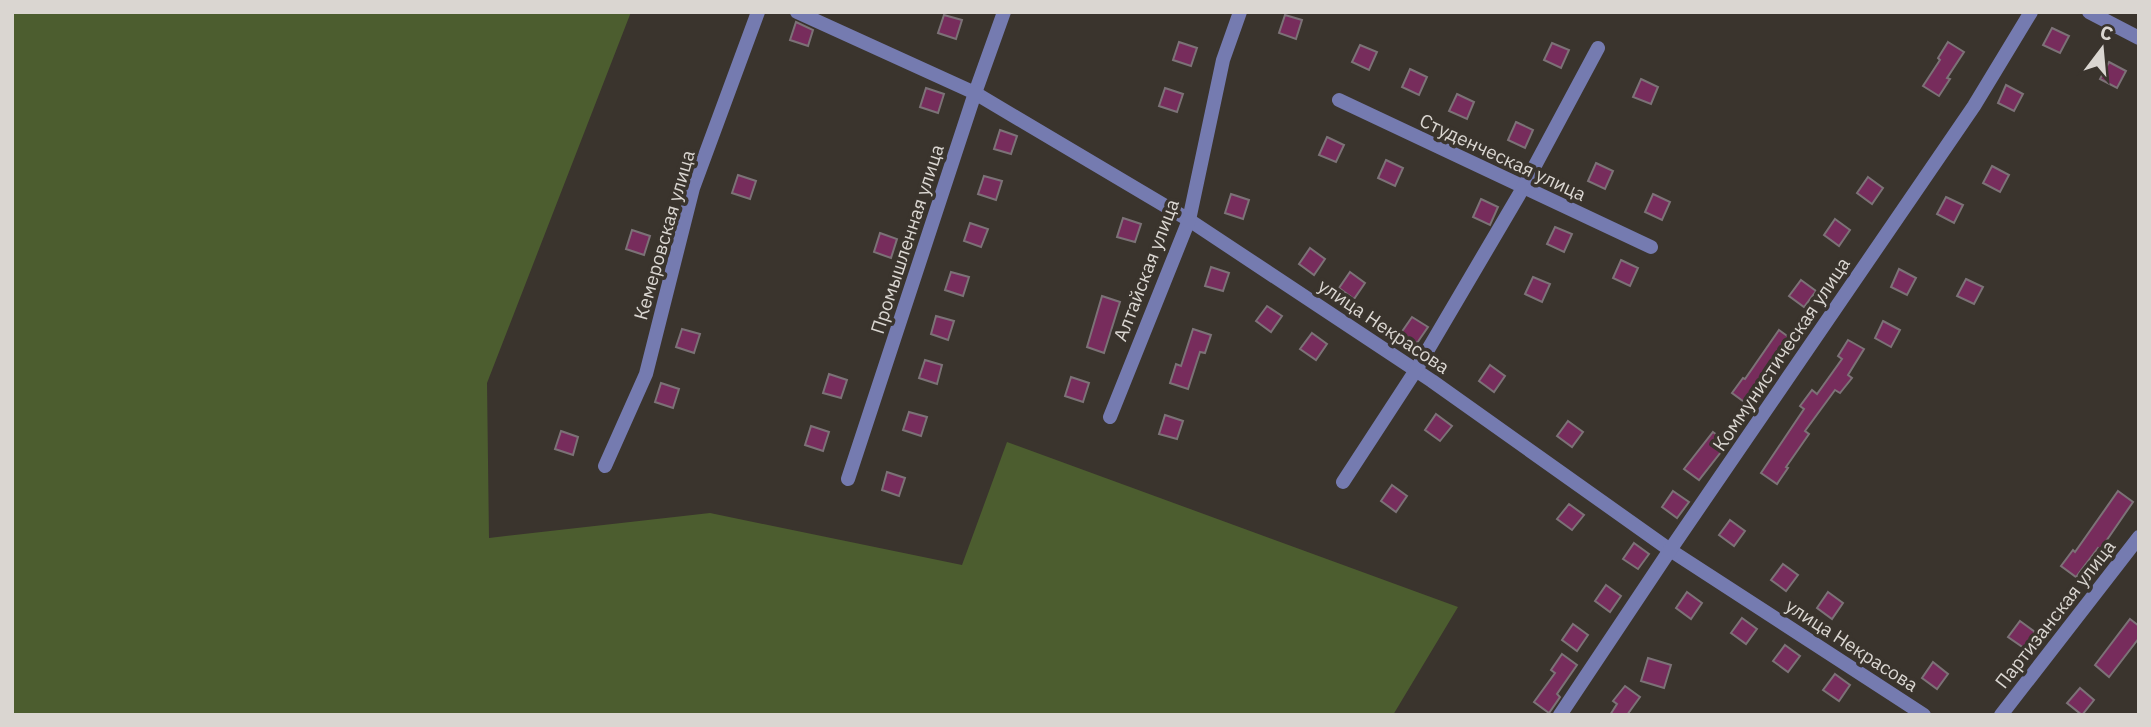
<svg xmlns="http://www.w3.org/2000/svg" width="2151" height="727" font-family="'IBM Plex Sans',sans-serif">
	<rect width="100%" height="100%" fill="#3a342d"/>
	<path fill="#4c5d2f" d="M12 12H631L487 383 489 538 710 513 962 565 1007 442 1458 607 1393 715H12Z"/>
	<g fill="#772c5c" stroke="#7c7277" stroke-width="2">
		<path d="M944 15 962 20 956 39 938 33Z"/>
		<path d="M1285 15 1302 20 1296 39 1279 33Z"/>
		<path d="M796 22 813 30 808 46 790 40Z"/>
		<path d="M2052 28 2069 36 2060 53 2043 45Z"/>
		<path d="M1179 42 1197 48 1191 66 1173 60Z"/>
		<path d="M1948 42 1964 52 1947 78 1950 79 1939 96 1923 86 1940 60 1938 58Z"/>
		<path d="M1552 43 1569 50 1561 68 1544 60Z"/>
		<path d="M1360 45 1377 52 1369 70 1352 62Z"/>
		<path d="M2109 62 2126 71 2117 88 2100 79Z"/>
		<path d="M1410 69 1427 77 1419 95 1402 87Z"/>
		<path d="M1641 79 1658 87 1651 104 1633 97Z"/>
		<path d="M2006 85 2023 94 2014 111 1998 103Z"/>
		<path d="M926 88 944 94 938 113 920 107Z"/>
		<path d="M1165 88 1183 94 1177 112 1159 106Z"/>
		<path d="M1457 94 1474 102 1467 119 1449 111Z"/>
		<path d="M1516 122 1533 130 1525 148 1508 140Z"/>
		<path d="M1000 130 1017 136 1011 154 994 149Z"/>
		<path d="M1327 137 1344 145 1336 162 1319 155Z"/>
		<path d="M1386 160 1403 168 1395 186 1378 178Z"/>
		<path d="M1596 163 1613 171 1605 189 1588 181Z"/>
		<path d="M1992 166 2009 175 2000 192 1983 183Z"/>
		<path d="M738 175 756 181 750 199 732 193Z"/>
		<path d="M984 176 1002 181 996 200 978 194Z"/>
		<path d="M1868 177 1883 188 1872 204 1857 193Z"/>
		<path d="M1231 194 1249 200 1243 219 1225 213Z"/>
		<path d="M1653 194 1670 202 1662 220 1645 212Z"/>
		<path d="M1946 197 1963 205 1954 223 1937 214Z"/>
		<path d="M1481 199 1498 207 1490 225 1473 217Z"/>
		<path d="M1123 218 1141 224 1135 242 1117 237Z"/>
		<path d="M1835 219 1850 230 1839 246 1824 235Z"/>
		<path d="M970 223 988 229 981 247 964 241Z"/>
		<path d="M1555 227 1572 234 1564 252 1547 244Z"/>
		<path d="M632 230 650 236 644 255 626 249Z"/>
		<path d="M880 233 897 239 891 258 874 252Z"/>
		<path d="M1310 248 1325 259 1314 275 1299 264Z"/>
		<path d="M1621 260 1638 268 1630 286 1613 278Z"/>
		<path d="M1211 267 1229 273 1223 291 1205 286Z"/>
		<path d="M1899 269 1916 278 1907 295 1891 287Z"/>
		<path d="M951 272 969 277 963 296 945 290Z"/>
		<path d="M1350 272 1365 283 1354 299 1339 288Z"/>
		<path d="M1533 277 1550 284 1542 302 1525 294Z"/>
		<path d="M1966 279 1983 287 1974 304 1957 296Z"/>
		<path d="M1801 280 1816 291 1804 307 1789 296Z"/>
		<path d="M1102 296 1120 302 1104 353 1087 347Z"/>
		<path d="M1267 306 1282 316 1271 332 1256 321Z"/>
		<path d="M936 316 954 321 948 340 931 334Z"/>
		<path d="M1412 317 1428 327 1417 343 1401 333Z"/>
		<path d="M1883 321 1900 330 1891 347 1875 338Z"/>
		<path d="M682 329 700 334 694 353 676 347Z"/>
		<path d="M1193 329 1211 335 1205 353 1200 352 1188 389 1170 383 1176 364 1181 366Z"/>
		<path d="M1779 330 1794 341 1761 388 1760 386 1747 404 1732 393 1743 378 1745 379Z"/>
		<path d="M1312 333 1327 344 1316 360 1300 349Z"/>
		<path d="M1848 340 1864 349 1848 375 1852 378 1840 393 1835 390 1805 431 1809 434 1786 467 1788 468 1777 484 1761 473 1804 409 1800 406 1812 390 1817 394 1842 359 1838 356Z"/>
		<path d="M925 360 942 365 937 384 919 378Z"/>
		<path d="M1490 365 1505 376 1494 392 1479 381Z"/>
		<path d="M829 374 847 380 841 398 823 393Z"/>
		<path d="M1071 377 1089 383 1083 402 1065 396Z"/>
		<path d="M661 383 679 389 673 408 655 402Z"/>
		<path d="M909 412 927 417 921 436 903 430Z"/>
		<path d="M1436 414 1452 426 1440 441 1425 430Z"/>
		<path d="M1165 415 1183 421 1177 439 1159 434Z"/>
		<path d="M1568 421 1583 432 1572 447 1557 436Z"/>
		<path d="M811 426 829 432 823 451 805 445Z"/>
		<path d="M561 431 578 437 573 455 555 449Z"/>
		<path d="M1713 432 1728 443 1699 480 1684 469Z"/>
		<path d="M887 472 905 478 899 496 882 490Z"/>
		<path d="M1392 485 1407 496 1396 512 1381 501Z"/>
		<path d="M1673 491 1689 502 1677 518 1662 507Z"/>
		<path d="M2118 491 2133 502 2100 550 2098 548 2076 577 2061 566 2073 550 2075 552Z"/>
		<path d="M1569 504 1584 515 1572 530 1557 519Z"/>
		<path d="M1730 520 1745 531 1734 546 1719 535Z"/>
		<path d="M1634 543 1649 554 1638 569 1623 559Z"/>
		<path d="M1783 564 1798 575 1786 591 1771 580Z"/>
		<path d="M1606 585 1621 596 1610 612 1595 601Z"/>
		<path d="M1687 592 1702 603 1691 619 1676 608Z"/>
		<path d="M1828 592 1843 603 1832 619 1817 608Z"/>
		<path d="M1742 618 1757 629 1746 644 1731 633Z"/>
		<path d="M2130 619 2139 626V638L2109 677 2095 665Z"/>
		<path d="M2020 621 2035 632 2024 648 2008 637Z"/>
		<path d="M1573 624 1588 635 1577 651 1562 640Z"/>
		<path d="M1785 645 1800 656 1788 672 1773 661Z"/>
		<path d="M1562 654 1577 665 1557 694 1560 697 1549 713 1534 702 1555 673 1551 670Z"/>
		<path d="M1648 658 1671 665 1664 688 1641 681Z"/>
		<path d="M1933 662 1948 674 1937 689 1922 678Z"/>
		<path d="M1835 674 1850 685 1839 701 1823 690Z"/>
		<path d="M1625 686 1640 697 1627 715H1610L1617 704 1613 701Z"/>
		<path d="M2080 688 2094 700 2082 715 2067 703Z"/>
	</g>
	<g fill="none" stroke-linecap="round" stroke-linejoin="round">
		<g stroke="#757bb0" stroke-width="14">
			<path d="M797 12 975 93 1189 220 1432 381 1670 550 1924 715"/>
			<path d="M2089 12 2139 38"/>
			<path d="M1339 100 1651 247"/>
			<path d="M1110 417 1189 220 1223 60 1240 12"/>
			<path d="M605 466 646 374 693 188 758 12"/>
			<path d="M848 479 975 93 1004 12"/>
			<path d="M1343 482 1416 370 1523 188 1598 48"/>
			<path d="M1560 715 1670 550 1974 106 2031 12"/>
			<path d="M2001 715 2139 537"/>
		</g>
	</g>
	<g text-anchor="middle" stroke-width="7" stroke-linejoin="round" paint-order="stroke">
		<g font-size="19" fill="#dad6d1" stroke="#3a342d">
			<text transform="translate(1503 157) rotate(25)" y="7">Студенческая улица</text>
			<text transform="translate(664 235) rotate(-74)" y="7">Кемеровская улица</text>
			<text transform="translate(907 239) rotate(-72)" y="7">Промышленная улица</text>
			<text transform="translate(1146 270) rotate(-69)" y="7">Алтайская улица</text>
			<text transform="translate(1384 326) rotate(34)" y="7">улица Некрасова</text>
			<text transform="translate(1781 354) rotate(-56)" y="7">Коммунистическая улица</text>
			<text transform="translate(2055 614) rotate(-52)" y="7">Партизанская улица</text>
			<text transform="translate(1852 645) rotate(33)" y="7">улица Некрасова</text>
		</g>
	</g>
	<rect width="2151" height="727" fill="none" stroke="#dad6d1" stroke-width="28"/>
	<g transform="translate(2102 49) rotate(16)" stroke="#3a342d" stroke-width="5" paint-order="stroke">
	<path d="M0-5L12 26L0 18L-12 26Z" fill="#dad6d1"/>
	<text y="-10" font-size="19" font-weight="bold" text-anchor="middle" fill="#dad6d1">С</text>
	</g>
</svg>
